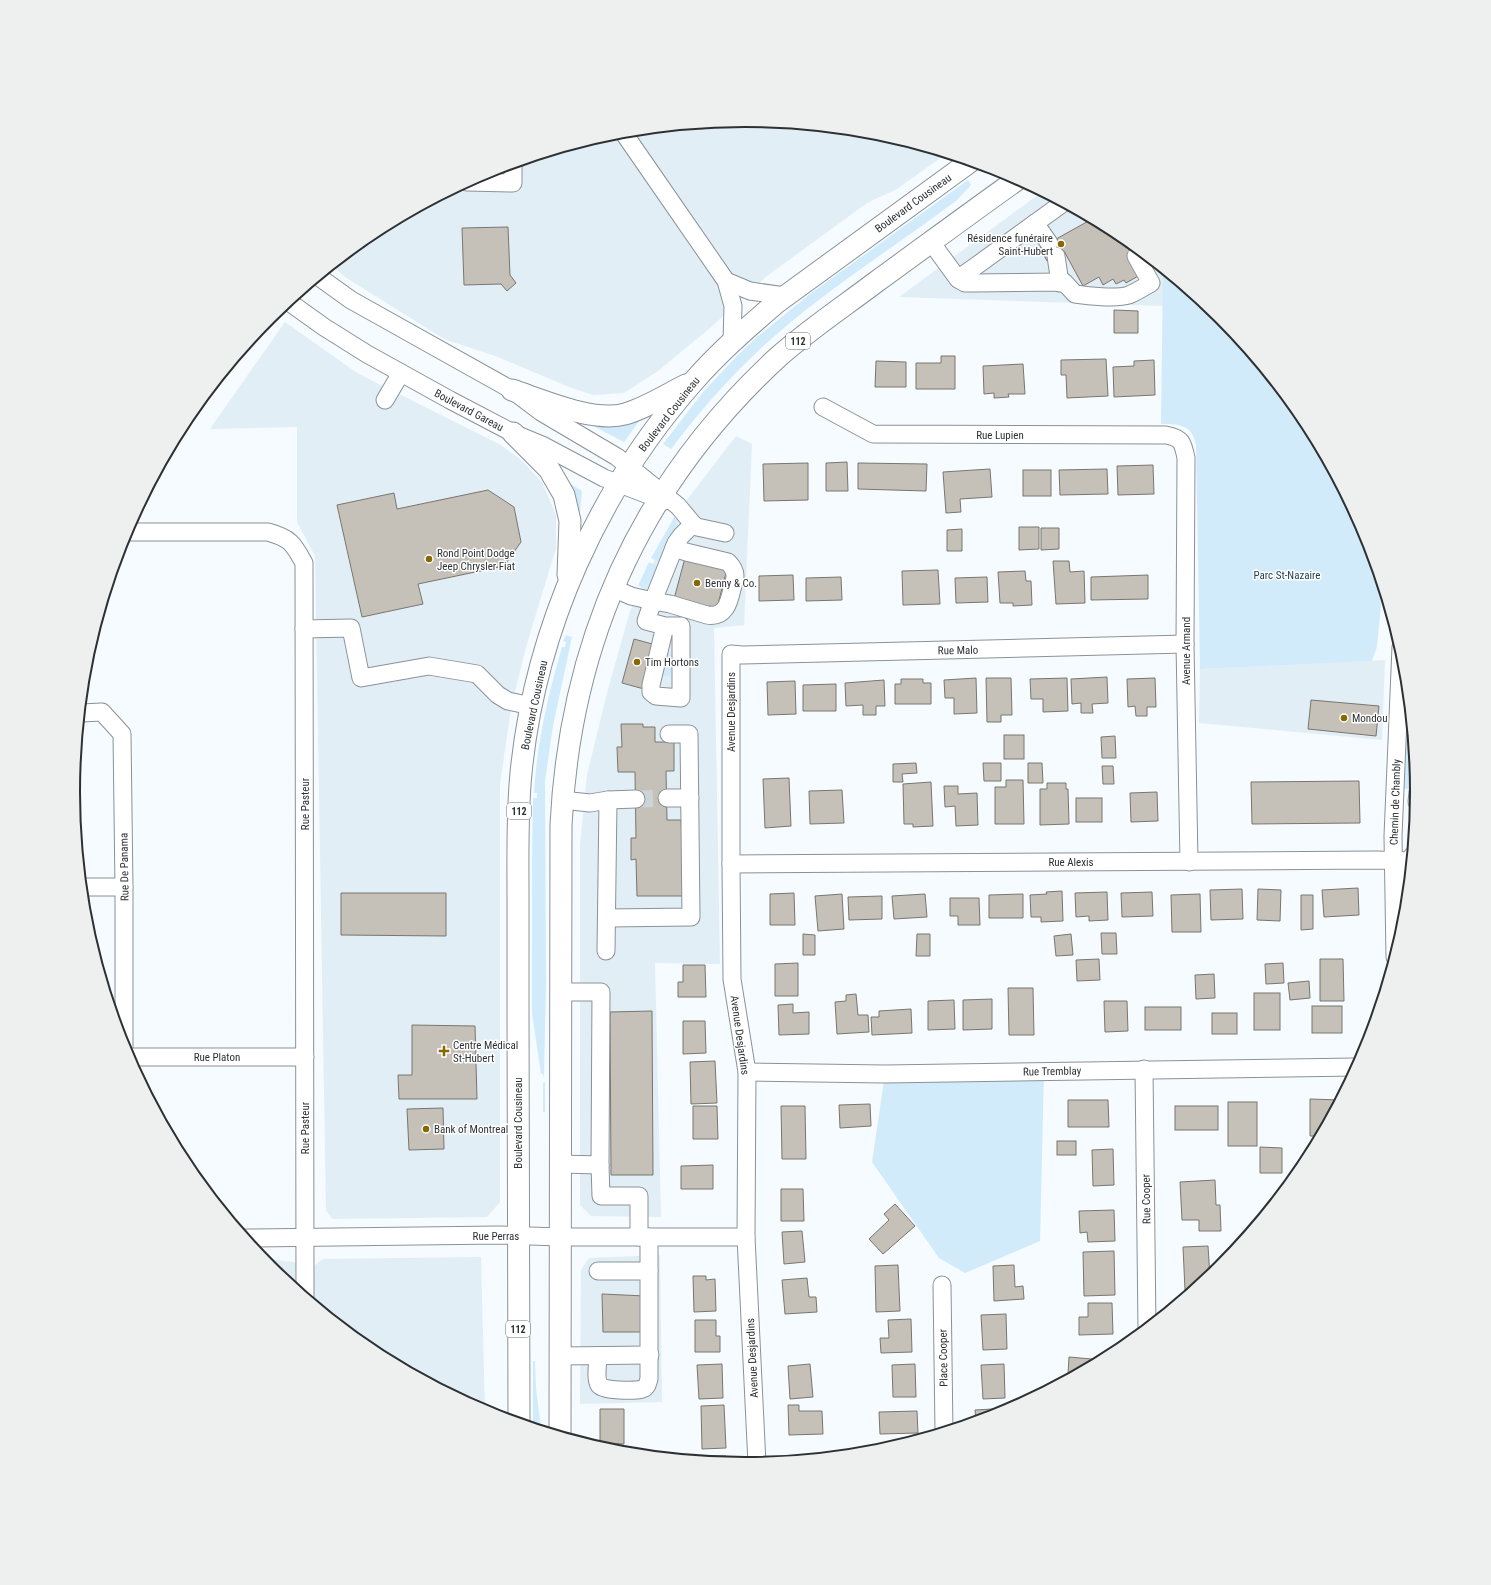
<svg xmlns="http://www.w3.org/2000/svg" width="1491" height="1585" font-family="'Roboto Condensed',sans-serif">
	<rect width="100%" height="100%" fill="#f5fbff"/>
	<g fill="#e1eef6">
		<path d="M746 120 877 133 946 154 897 189 867 203 767 276 710 328 658 371 624 393 593 395 569 387 498 357 444 339 345 277 332 266 372 233 488 171 615 133Z"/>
		<path d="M1042 192 1119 233 1163 270 1164 306 899 297Z"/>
		<path d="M285 322 357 373 499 444 520 459 542 482 556 515V548L526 647 511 708 500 785V1202L487 1217 332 1219 326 1210 315 556 297 522V427L210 429Z"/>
		<path d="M736 436 752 444 744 625 714 628 720 964 655 963 661 1217 591 1216 580 1205V844L587 775 607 693 630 611 667 534 687 500Z"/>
		<path d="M1385 660 1382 740 1199 723 1200 669Z"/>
		<path d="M660 1255 662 1402 580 1404 581 1270 589 1258Z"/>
		<path d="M481 1257 485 1412 372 1352 270 1268 262 1258 315 1265 323 1259Z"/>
	</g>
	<g fill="#d1ebfb">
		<path d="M968 180 971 185 957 200C891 250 817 295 757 352 725 382 697 415 671 449L663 444 704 391 737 356 757 337 810 294Z"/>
		<path d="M1163 270 1221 317 1305 419 1367 535 1378 573 1381 605 1377 647 1372 661 1200 669 1196 446C1193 425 1180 424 1161 424Z"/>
		<path d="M642 417 624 442 595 427 596 423 618 426Z"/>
		<path d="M569 483 582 491 580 512H576Z"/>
		<path d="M675 516 677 524 676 528 659 562 651 558Z"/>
		<path d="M649 562 657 566 647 587 644 588 638 586Z"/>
		<path d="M566 635 572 637 553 726 545 781 546 983 544 1078 543 1074H541L532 1013V862L533 798H537V793H534C537 743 548 695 562 647H565L566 642 563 641Z"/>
		<path d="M664 652 671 654V674L669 676H661Z"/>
		<path d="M1408 686 1413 744 1410 789H1403Z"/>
		<path d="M1044 1071 1040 1241 965 1273 939 1258 872 1162 885 1074Z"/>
		<path d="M545 1082V1112H543V1083Z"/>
		<path d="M533 1361H535L536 1388 541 1430 533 1427Z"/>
	</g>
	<g fill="#c5c1b9" stroke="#79766e">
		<path d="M1092 219 1119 233 1142 252 1140 275 1126 283 1124 280 1116 284 1113 279 1103 285 1099 277 1083 286 1064 251 1047 261 1040 248Z"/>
		<path d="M508 227 510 275 516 283 507 291 501 284 464 285 462 228Z"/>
		<path d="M1114 310 1138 311V333H1114Z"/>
		<path d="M941 356H955V389H916V363H941Z"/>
		<path d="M1106 359 1108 396 1067 398 1066 375H1061V360Z"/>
		<path d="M1154 360 1155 395 1114 397 1113 367 1134 366V361Z"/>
		<path d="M876 361 906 362V387H875Z"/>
		<path d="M1023 364 1025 394H1008L1009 397 994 398V393L984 394 983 366Z"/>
		<path d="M847 462 848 491H826V463Z"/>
		<path d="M808 463V500L764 501 763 464Z"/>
		<path d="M858 463 927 464 926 491 858 489Z"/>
		<path d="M1153 465 1154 494 1118 495 1117 466Z"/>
		<path d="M990 469 992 497 960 499 961 512 946 513 943 472Z"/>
		<path d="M1107 469 1108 494 1060 495 1059 470Z"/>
		<rect x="1023" y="470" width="28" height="26"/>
		<path d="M488 490 514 507 521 542 504 566 418 584 423 604 362 617 337 505 394 493 397 509Z"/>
		<path d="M1019 527H1039V549L1019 550Z"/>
		<path d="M1041 528H1059V549L1041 550Z"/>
		<path d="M962 529V551H947V530Z"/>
		<path d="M685 558 727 569 717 608 709 606 708 608 674 599Z"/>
		<path d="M1053 561H1069L1070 572 1084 571 1085 603 1056 604Z"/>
		<path d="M938 570 940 604 903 605 902 571Z"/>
		<path d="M1025 571 1026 581H1031L1032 605 1013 606V603H1000L998 572Z"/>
		<path d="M793 575 794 600 759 601V576Z"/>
		<path d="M1148 575V599L1091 600V577Z"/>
		<path d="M841 577 842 600 806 601V578Z"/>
		<path d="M987 577 988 602 956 603 955 578Z"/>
		<path d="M634 639 656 645 644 689 622 683Z"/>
		<path d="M1107 677 1108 703 1092 704 1093 713H1081V703L1072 704 1071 679Z"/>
		<path d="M976 678 977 713 954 714V698H945L944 680Z"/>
		<path d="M986 678H1011L1012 715H1001V722H987Z"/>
		<path d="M1067 678 1068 711 1043 712V699H1031L1030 679Z"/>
		<path d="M1155 678 1156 707H1147V716H1136L1135 706 1128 707 1127 679Z"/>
		<path d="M901 679H923V683H931V704H895V684H901Z"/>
		<path d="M884 680 885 706H876V715H863V705L846 706 845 683Z"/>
		<path d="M795 681 796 714 768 715 767 682Z"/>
		<path d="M836 684V711H803V685Z"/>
		<path d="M1311 700 1379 706 1376 736 1308 729Z"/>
		<path d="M621 724H643V727H655V742H674V771H666L667 820H681L682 838H688L684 896H637L636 859 631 860V838H636L635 772H618L617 747H622Z"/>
		<rect x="1004" y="735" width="20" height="24"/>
		<path d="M1115 736 1116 758H1102L1101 737Z"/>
		<path d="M916 763 917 773 902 774 903 782H893V764Z"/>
		<path d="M983 763H1001V781H984Z"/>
		<path d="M1028 763H1042L1043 783H1028Z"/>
		<path d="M1102 766H1113L1114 784H1103Z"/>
		<path d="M789 778 791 826 765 828 763 779Z"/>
		<path d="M1006 780H1023L1024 824H995V787H1006Z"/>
		<path d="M1359 781 1360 823 1252 824 1251 782Z"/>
		<path d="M931 782 933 826 913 827V824H904L903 784Z"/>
		<path d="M1047 783H1066V789H1068L1069 824 1040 825V789H1047Z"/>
		<path d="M944 786H958V794L977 793 978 825 956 826 955 806 945 807Z"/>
		<path d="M842 790 844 823 810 824 809 791Z"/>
		<path d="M1157 792 1158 821 1131 822 1130 793Z"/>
		<rect x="1076" y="798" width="26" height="24"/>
		<path d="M1358 888 1359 915 1324 917 1322 890Z"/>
		<path d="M1242 889 1243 919 1211 920 1210 890Z"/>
		<path d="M1258 889 1281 890 1280 921 1257 920Z"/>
		<path d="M1062 891 1063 921 1041 922V917H1031L1030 895 1047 894 1046 892Z"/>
		<path d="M1107 892 1108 920 1089 921V916L1076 917 1075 893Z"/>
		<path d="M1152 892 1153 916 1122 917 1121 893Z"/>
		<path d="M341 893H446V936L341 935Z"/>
		<path d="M794 893 795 925H770V894Z"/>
		<path d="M842 894 844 929 818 931 815 896Z"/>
		<path d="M925 894 927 917 894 919 892 896Z"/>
		<path d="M1023 894V918H989V895Z"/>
		<path d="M1200 894 1201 932H1172L1171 895Z"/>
		<path d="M1301 895H1313V929L1301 930Z"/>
		<path d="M882 896V919L849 920 848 897Z"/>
		<path d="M950 898H979L980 925H958V916H950Z"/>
		<path d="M1101 933H1116L1117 954H1102Z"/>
		<path d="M803 934 815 935V955H803Z"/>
		<path d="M917 934H930V956H916Z"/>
		<path d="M1071 934 1073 955 1056 956 1054 936Z"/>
		<path d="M1099 959 1100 980 1077 981 1076 960Z"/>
		<path d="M1320 959H1343L1344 1001H1320Z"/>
		<path d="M798 963V996H775V964Z"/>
		<path d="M1283 963 1284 983 1266 984 1265 964Z"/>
		<path d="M683 965H705L706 997H678V982H683Z"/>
		<path d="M1214 974 1215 998 1196 999 1195 975Z"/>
		<path d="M1309 981 1310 998 1290 1000 1288 983Z"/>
		<path d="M1008 988H1033L1034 1035H1009Z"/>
		<rect x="1254" y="993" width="26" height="37"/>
		<path d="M856 994 858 1015H868L869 1032 837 1034 835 1002 846 1001V995Z"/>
		<path d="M992 999V1029L963 1030V1000Z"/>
		<path d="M954 1000 955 1029 928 1030V1001Z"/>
		<path d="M1104 1001H1127L1128 1031 1105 1032Z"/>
		<path d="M793 1004V1013L809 1012V1034L779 1035 778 1005Z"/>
		<rect x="1312" y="1006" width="30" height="27"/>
		<rect x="1145" y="1007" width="36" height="23"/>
		<path d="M911 1009 912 1033 872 1035 871 1017H879V1011Z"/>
		<path d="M652 1011 653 1175H611L610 1012Z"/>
		<rect x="1212" y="1013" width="25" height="21"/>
		<path d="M683 1021H705L706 1053 683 1054Z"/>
		<path d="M412 1025 475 1026 477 1099H399L398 1075H412Z"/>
		<path d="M715 1061 717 1103 691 1104 690 1062Z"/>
		<path d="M1310 1099 1340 1100 1321 1136H1310Z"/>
		<path d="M1068 1100H1108L1109 1127H1068Z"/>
		<rect x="1228" y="1102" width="29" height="44"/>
		<path d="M870 1104 871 1126 840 1128 839 1105Z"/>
		<path d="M693 1106H717L718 1139H693Z"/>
		<path d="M781 1106H805L806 1159H782Z"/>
		<rect x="1175" y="1106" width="43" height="24"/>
		<path d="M443 1108 444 1149 409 1150 407 1109Z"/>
		<rect x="1057" y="1141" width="19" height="14"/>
		<path d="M1260 1147 1282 1148V1173H1260Z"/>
		<path d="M1113 1149 1114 1185 1093 1186 1092 1150Z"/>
		<path d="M713 1165V1189H681V1166Z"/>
		<path d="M1215 1180 1216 1205H1220L1221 1231H1199V1220H1182L1180 1182Z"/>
		<path d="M781 1189H803L804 1221H781Z"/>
		<path d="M895 1204 915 1226 883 1254 869 1239 889 1220 884 1214Z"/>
		<path d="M1114 1210 1115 1241 1088 1242 1087 1232 1080 1233 1079 1211Z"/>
		<path d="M802 1231 805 1262 784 1264 782 1232Z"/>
		<path d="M1208 1246 1210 1277 1195 1290H1185L1183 1247Z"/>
		<path d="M1114 1251 1115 1295 1084 1296 1083 1252Z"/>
		<path d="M898 1265 900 1311 876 1312 875 1266Z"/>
		<path d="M1014 1265 1015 1287 1023 1286 1024 1299 994 1301 993 1266Z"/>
		<path d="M693 1276H706V1280L715 1279 716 1311 694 1312Z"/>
		<path d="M807 1278 809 1297H816L817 1312 785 1314 782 1280Z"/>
		<path d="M602 1294 645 1296V1332H603Z"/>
		<path d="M1088 1303H1112L1113 1334 1079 1335V1317H1088Z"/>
		<path d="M1006 1314 1007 1349 983 1350 981 1315Z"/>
		<path d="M911 1319 912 1352 881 1353 880 1338H889L888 1320Z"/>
		<path d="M695 1320H716V1336H720V1352H695Z"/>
		<path d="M1069 1357 1103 1360 1076 1375 1068 1374Z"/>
		<path d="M722 1364 723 1398 699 1399 697 1365Z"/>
		<path d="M810 1364 813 1397 790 1399 788 1366Z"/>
		<path d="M915 1364 916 1397H893L892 1365Z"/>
		<path d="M1004 1364 1005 1398 983 1399 981 1365Z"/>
		<path d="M724 1405 726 1448 702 1449 701 1406Z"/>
		<path d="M788 1405H799V1411H822L823 1434 789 1435Z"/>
		<path d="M1009 1408V1411L1003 1414 976 1422 975 1410Z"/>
		<path d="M600 1409H624V1444L600 1443Z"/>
		<path d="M917 1411 918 1433 880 1434 879 1412Z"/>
		<path d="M707 1456H726V1463L707 1461Z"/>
	</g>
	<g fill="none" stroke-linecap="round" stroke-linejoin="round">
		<path stroke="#cdd3d6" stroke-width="17" stroke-dasharray="17 8" stroke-linecap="butt" d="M636 799 667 798"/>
		<defs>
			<g id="minor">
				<path d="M623 132 726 281 733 306 732 342"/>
				<path d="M467 182 513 183V164"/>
				<path d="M1035 223 1049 243"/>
				<path d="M931 242 958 279 1063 203"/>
				<path d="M1056 256 1060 283"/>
				<path d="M319 277 351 300 512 390 541 412 617 457 678 506 693 524 697 527 725 533"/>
				<path d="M958 279 965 283H972L1064 282 1075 294C1088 296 1116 299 1129 295 1136 292 1144 287 1151 283L1136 256"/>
				<path d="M726 281 750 291 785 296"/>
				<path d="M289 302 324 327 367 354 450 400 513 433 542 445 604 478 664 501"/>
				<path d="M385 400 401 373"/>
				<path d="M823 407 873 434 1166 435C1182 438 1183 443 1186 458L1185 644 1189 862"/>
				<path d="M126 532H268C290 538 293 543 304 563L305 1297"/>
				<path d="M613 588 631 596 653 601 676 543 681 536 693 524"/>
				<path d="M665 626 651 685V692L656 696 681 698V626H665L646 621 653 601 670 604 707 615C725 618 729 603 732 589 733 585 735 580 735 576 735 570 732 566 728 562L686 552 674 548"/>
				<path d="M304 629 351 628 361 678 429 666 477 674 498 695 508 701 532 706"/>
				<path d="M81 713 102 712 122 734 124 887V1050"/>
				<path d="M667 798H690"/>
				<path d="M562 800 590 803 608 800 636 799"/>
				<path d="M1417 802 1418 792"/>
				<path d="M731 864 1376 860 1411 861"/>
				<path d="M82 887H124"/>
				<path d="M607 918 691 917 689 734H669"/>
				<path d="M1403 919 1412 856"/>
				<path d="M606 951 608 800"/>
				<path d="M1395 957 1393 836 1401 647"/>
				<path d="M560 992H601L600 1165 560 1164"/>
				<path d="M128 1057H305"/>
				<path d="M1144 1069 1147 1329"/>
				<path d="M747 1072 885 1074 1357 1067"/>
				<path d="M600 1165 601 1196H639V1237"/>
				<path d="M246 1238 499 1235 560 1237H746"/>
				<path d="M598 1271H649V1237"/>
				<path d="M942 1285 944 1432"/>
				<path d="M560 1356 650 1355"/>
				<path d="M598 1356C598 1364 595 1377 599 1385 602 1391 635 1391 642 1389 645 1388 645 1388 647 1385L649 1379V1271"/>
				<path d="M757 1464 746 1237 747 1072 732 979 731 864V654L742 655 1185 644"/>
			</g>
			<g id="major">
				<path d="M512 390C542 400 594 423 625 414 646 408 666 395 686 385"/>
				<path d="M513 433 549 469 564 495 570 521 568 575"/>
				<path d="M519 1423C518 1285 519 1146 518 1008 518 970 518 931 518 893 518 853 517 813 521 773 535 630 598 490 693 382 718 353 747 328 776 303L971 161"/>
				<path d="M560 1436 561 825C570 641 641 484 777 358 808 330 843 307 876 282 923 248 970 213 1018 179"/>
			</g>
		</defs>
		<use href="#minor" stroke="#8a9298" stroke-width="19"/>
		<use href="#major" stroke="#8a9298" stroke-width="23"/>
		<use href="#minor" stroke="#fff" stroke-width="17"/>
		<use href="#major" stroke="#fff" stroke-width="21"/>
	</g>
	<g fill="#866802" stroke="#fff" stroke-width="1.5">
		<circle cx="1061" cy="244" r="4"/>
		<circle cx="429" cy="559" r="4"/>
		<circle cx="697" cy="583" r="4"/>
		<circle cx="637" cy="662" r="4"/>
		<circle cx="1344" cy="718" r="4"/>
		<path d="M442 1045h4v4h4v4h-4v4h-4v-4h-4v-4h4z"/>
		<circle cx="426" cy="1129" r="4"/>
	</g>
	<g text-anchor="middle" stroke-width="3" stroke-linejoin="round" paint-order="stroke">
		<g fill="#fff" stroke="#6c6f70" stroke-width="1">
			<rect x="786" y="333" width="24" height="16" rx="3"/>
			<rect x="507" y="803" width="24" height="16" rx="3"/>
			<rect x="506" y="1321" width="24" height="16" rx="3"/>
		</g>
		<g font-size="10" font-weight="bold" fill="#2d3133">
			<text x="798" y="345">112</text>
			<text x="519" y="815">112</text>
			<text x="518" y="1333">112</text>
		</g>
		<g font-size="11" fill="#2d3133" stroke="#fff">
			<text transform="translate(913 203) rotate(-36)" y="4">Boulevard Cousineau</text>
			<text transform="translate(469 410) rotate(28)" y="4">Boulevard Gareau</text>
			<text transform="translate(669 414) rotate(-52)" y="4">Boulevard Cousineau</text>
			<text x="1000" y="439">Rue Lupien</text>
			<text transform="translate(958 650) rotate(-1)" y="4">Rue Malo</text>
			<text transform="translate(1186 651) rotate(-90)" y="4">Avenue Armand</text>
			<text transform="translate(534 705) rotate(-78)" y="4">Boulevard Cousineau</text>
			<text transform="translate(731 712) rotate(-90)" y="4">Avenue Desjardins</text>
			<text transform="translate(1395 802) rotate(-88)" y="4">Chemin de Chambly</text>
			<text transform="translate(305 804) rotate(-90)" y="4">Rue Pasteur</text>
			<text x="1071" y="866">Rue Alexis</text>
			<text transform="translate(124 867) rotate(-91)" y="4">Rue De Panama</text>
			<text transform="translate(740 1035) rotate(82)" y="4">Avenue Desjardins</text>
			<text x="217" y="1061">Rue Platon</text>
			<text transform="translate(1052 1071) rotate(-1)" y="4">Rue Tremblay</text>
			<text transform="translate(518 1123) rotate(-90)" y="4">Boulevard Cousineau</text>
			<text transform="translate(305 1128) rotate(-90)" y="4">Rue Pasteur</text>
			<text transform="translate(1146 1199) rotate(-91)" y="4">Rue Cooper</text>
			<text x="496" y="1240">Rue Perras</text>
			<text transform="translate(752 1358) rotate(-93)" y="4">Avenue Desjardins</text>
			<text transform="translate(943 1358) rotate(-91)" y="4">Place Cooper</text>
		</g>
		<g font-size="11" fill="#2d3133" stroke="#fff" text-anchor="start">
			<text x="1053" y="242" text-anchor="end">Résidence funéraire<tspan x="1053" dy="13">Saint-Hubert</tspan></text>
			<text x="437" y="557">Rond Point Dodge<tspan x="437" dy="13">Jeep Chrysler Fiat</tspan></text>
			<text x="705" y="587">Benny &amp; Co.</text>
			<text x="645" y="666">Tim Hortons</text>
			<text x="1352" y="722">Mondou</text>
			<text x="453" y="1049">Centre Médical<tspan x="453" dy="13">St-Hubert</tspan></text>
			<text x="434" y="1133">Bank of Montreal</text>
		</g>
		<g font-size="11" fill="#183c51" stroke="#fff">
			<text x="1287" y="579">Parc St-Nazaire</text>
		</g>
	</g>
	<path d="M0 0H1491V1585H0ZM80 792a665 665 0 1 1 1330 0a665 665 0 1 1-1330 0Z" fill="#eeefef" fill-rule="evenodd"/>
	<path fill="none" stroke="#2d3133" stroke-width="2" d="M80 792a665 665 0 1 1 1330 0a665 665 0 1 1-1330 0Z"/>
</svg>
